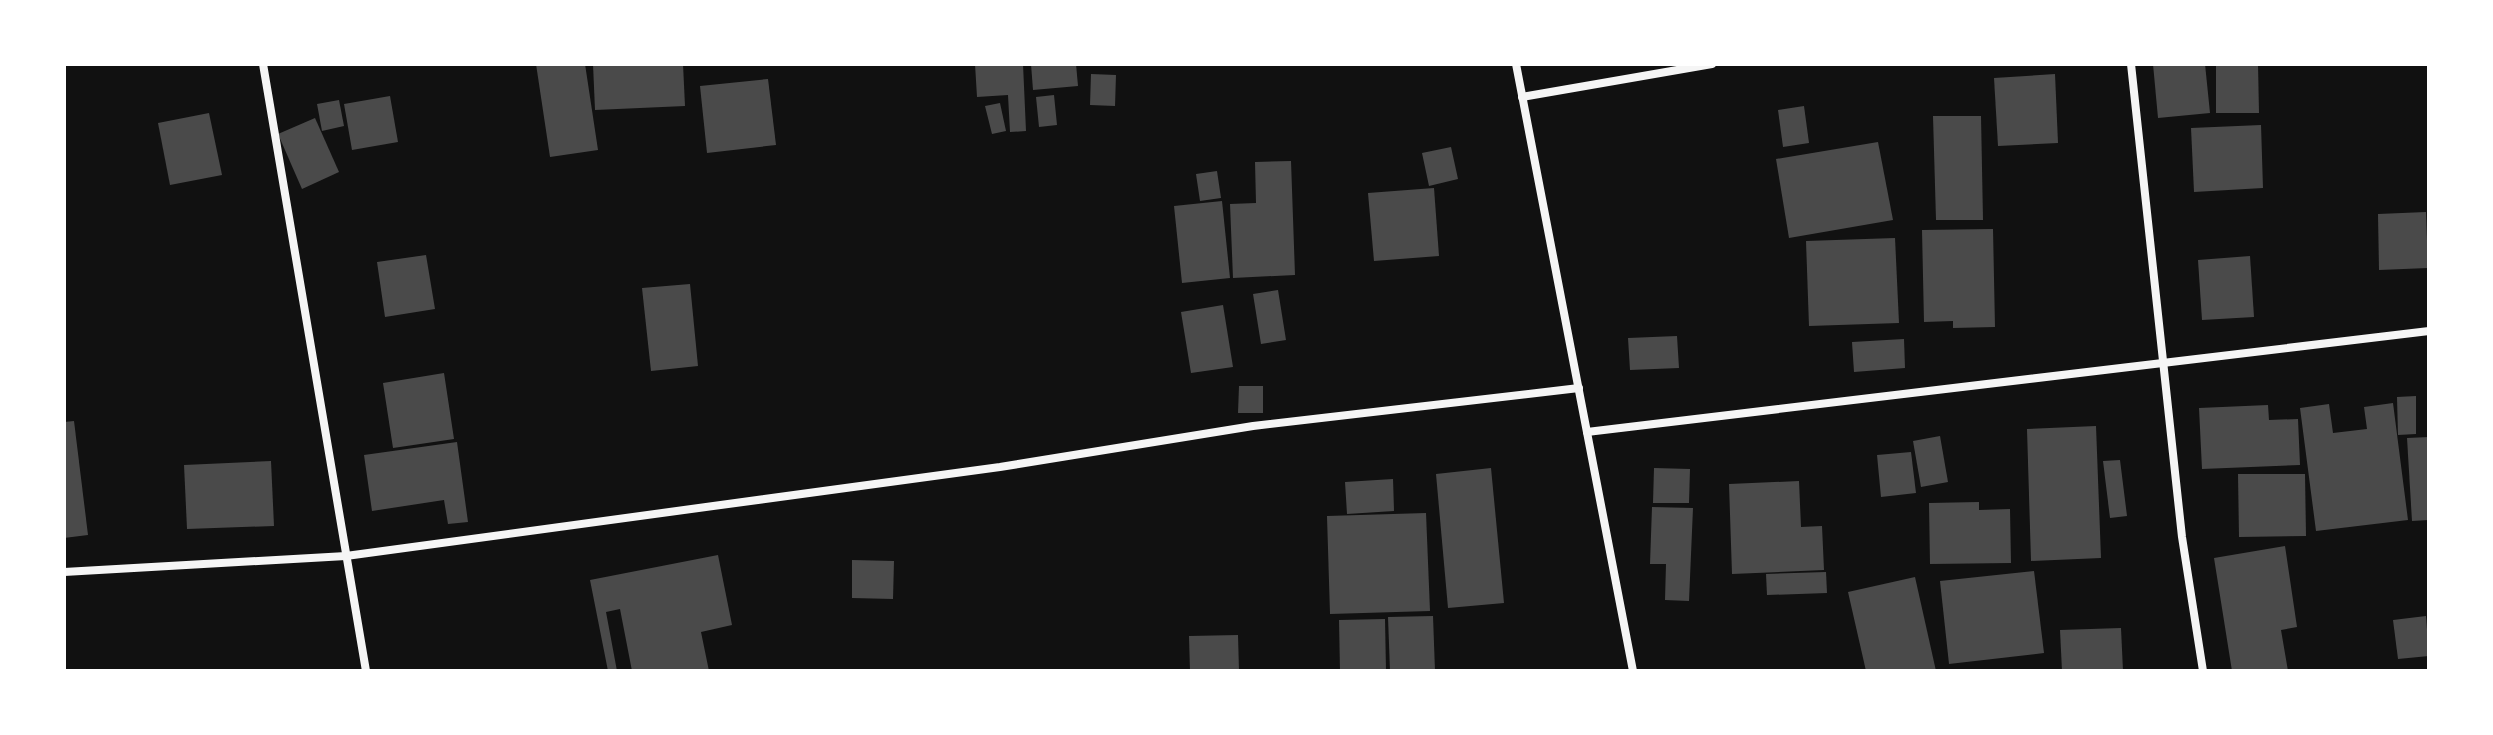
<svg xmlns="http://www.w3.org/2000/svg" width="2493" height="735" font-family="'Playfair Display',serif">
	<rect width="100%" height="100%" fill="#111"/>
	<g fill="#4a4a4a">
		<path d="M536 64H585L598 150 550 157Z"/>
		<path d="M593 64H683L685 106 595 110Z"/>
		<path d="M975 64H1023L1026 131 1010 132 1008 95 977 97Z"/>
		<path d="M1031 64H1076L1078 86 1033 90Z"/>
		<path d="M2153 64H2205L2210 113 2158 118Z"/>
		<path d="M2216 64H2258L2259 113H2216Z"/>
		<path d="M1091 74 1116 75 1115 106 1090 105Z"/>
		<path d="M2055 74 2058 143 1998 146 1994 78Z"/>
		<path d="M768 79 776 145 707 153 700 86Z"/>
		<path d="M1054 95 1057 125 1039 127 1036 97Z"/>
		<path d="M390 96 398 142 352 150 344 104Z"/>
		<path d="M339 100 344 126 322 131 317 104Z"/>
		<path d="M1000 103 1006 131 992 134 985 106Z"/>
		<path d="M1804 106 1809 143 1783 147 1778 110Z"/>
		<path d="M209 113 222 175 170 185 158 123Z"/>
		<path d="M1933 116H1981L1983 220H1936Z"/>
		<path d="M315 118 339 172 302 189 278 134Z"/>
		<path d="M2261 125 2263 188 2194 192 2191 128Z"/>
		<path d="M1878 142 1893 220 1789 238 1776 159Z"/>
		<path d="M1451 147 1458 179 1429 186 1422 153Z"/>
		<path d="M1291 161 1295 275 1233 278 1230 204 1256 203 1255 162Z"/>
		<path d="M1217 171 1221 198 1200 201 1196 174Z"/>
		<path d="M1434 188 1439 256 1374 261 1368 193Z"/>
		<path d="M1222 201 1230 278 1182 283 1174 206Z"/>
		<path d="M2426 212 2428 268 2379 270 2378 214Z"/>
		<path d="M1993 229 1995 327 1953 328V321L1924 322 1922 230Z"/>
		<path d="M1895 238 1899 323 1809 326 1806 241Z"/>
		<path d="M426 255 435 309 385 317 377 262Z"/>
		<path d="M2250 256 2254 317 2202 320 2198 260Z"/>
		<path d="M690 284 698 366 651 371 642 288Z"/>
		<path d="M1278 290 1286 340 1261 344 1253 294Z"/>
		<path d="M1223 305 1233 367 1191 373 1181 312Z"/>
		<path d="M1677 336 1679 368 1630 370 1628 338Z"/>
		<path d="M1904 339 1905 368 1854 372 1852 342Z"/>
		<path d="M444 373 454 439 393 448 383 383Z"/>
		<path d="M1239 386H1263V413H1238Z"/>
		<path d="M2416 396V434L2398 435 2397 397Z"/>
		<path d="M2393 403 2408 520 2316 531 2300 408 2329 404 2333 433 2367 429 2364 407Z"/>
		<path d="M2268 405 2269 420 2298 419 2300 465 2202 469 2199 408Z"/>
		<path d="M74 421 88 535 64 538V422Z"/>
		<path d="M2096 426 2101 558 2031 561 2027 429Z"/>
		<path d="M1940 436 1948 482 1921 487 1913 441Z"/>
		<path d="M2429 437V520L2412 521 2407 438Z"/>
		<path d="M457 442 468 522 448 524 444 500 372 511 364 455Z"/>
		<path d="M1911 452 1916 493 1881 497 1877 455Z"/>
		<path d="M2120 460 2127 516 2110 518 2103 461Z"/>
		<path d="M271 461 274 526 187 529 184 465Z"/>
		<path d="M1491 468 1504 603 1448 608 1436 474Z"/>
		<path d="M1654 468 1690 469 1689 503H1653Z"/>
		<path d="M2238 474H2305L2306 536 2239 537Z"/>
		<path d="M1393 479 1394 511 1347 514 1345 482Z"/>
		<path d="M1799 481 1801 527 1822 526 1824 570 1732 574 1729 484Z"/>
		<path d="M1979 502V510L2010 509 2011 563 1930 564 1929 503Z"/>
		<path d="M1652 507 1693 508 1689 601 1665 600 1666 564H1650Z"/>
		<path d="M1426 513 1430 611 1330 614 1327 516Z"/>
		<path d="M2285 546 2297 627 2281 630 2288 671H2232L2214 558Z"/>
		<path d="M718 555 732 625 701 632 709 671H632L620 609 606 612 617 671H608L590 580Z"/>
		<path d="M852 560 894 561 893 599 852 598Z"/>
		<path d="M2034 571 2044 653 1949 664 1940 581Z"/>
		<path d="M1826 572 1827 593 1767 595 1766 574Z"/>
		<path d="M1915 577 1936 671H1866L1848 592Z"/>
		<path d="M1433 616 1435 671H1390L1388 617Z"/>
		<path d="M2426 616 2429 656 2398 659 2393 620Z"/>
		<path d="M1385 619 1386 671H1340L1339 620Z"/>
		<path d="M2121 628 2123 671H2062L2060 630Z"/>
		<path d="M1238 635 1239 671H1190L1189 636Z"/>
	</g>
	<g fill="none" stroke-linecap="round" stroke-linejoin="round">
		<g stroke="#f5f5f5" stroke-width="8">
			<path d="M263 64 366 671"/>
			<path d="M1516 64 1633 671"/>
			<path d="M2131 64 2182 537 2203 671"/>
			<path d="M1522 97 1712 64"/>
			<path d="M1587 432 2429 331"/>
			<path d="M64 572 346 556 1000 467 1253 426 1579 388"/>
		</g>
	</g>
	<rect width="2493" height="735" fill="none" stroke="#ffffff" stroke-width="132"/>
</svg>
